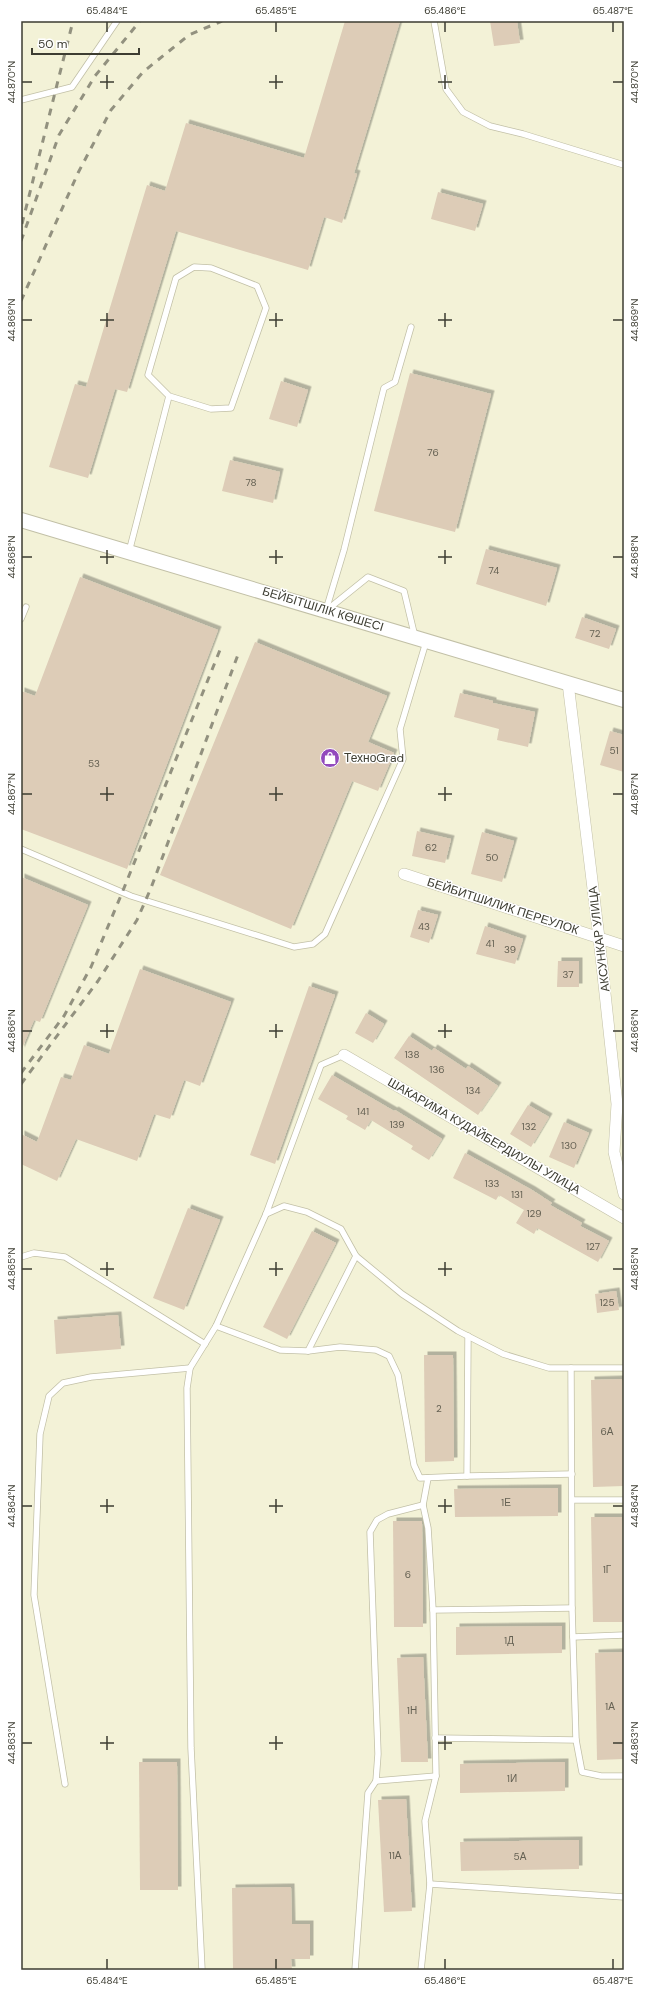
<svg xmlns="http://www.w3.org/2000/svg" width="645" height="1991" font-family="'DM Sans',sans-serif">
	<defs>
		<filter id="shadow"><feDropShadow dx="3.5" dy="-3.5" stdDeviation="0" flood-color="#0004"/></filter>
	</defs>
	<rect width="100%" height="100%" fill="#f3f2d7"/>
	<g fill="#ddccb7" filter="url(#shadow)">
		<path d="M345 21H400L354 173 357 174 342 223 324 217 308 270 176 231 127 392 115 389 88 478 49 467 75 384 86 387 147 185 165 191 186 123 304 158Z"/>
		<path d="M490 21H517L520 43 494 46Z"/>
		<path d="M438 192 483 204 475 231 431 219Z"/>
		<path d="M410 373 491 394 455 532 374 511Z"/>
		<path d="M281 381 308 390 297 427 269 419Z"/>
		<path d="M230 460 280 472 273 503 222 491Z"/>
		<path d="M486 549 557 568 546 606 476 584Z"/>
		<path d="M80 577 218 630 127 869 21 829V691L35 696Z"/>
		<path d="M582 617 616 629 609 649 575 638Z"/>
		<path d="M255 642 387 696 368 742 394 753 378 791 352 781 291 929 160 875Z"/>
		<path d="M460 693 493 701V703L535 712 528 747 497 740 499 729 454 717Z"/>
		<path d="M610 731 624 735V772L600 765Z"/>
		<path d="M417 831 451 839 445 863 412 856Z"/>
		<path d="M482 832 514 841 502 882 471 874Z"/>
		<path d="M21 877 88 905 40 1022 34 1020 21 1051Z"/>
		<path d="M418 910 438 915 429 943 410 937Z"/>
		<path d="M485 926 523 939 515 964 476 954Z"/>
		<path d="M558 961H579V987H557Z"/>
		<path d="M140 969 231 1002 200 1086 184 1080 170 1119 154 1114 137 1161 76 1139 57 1181 21 1164V1134L37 1142 61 1077 71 1080 84 1045 109 1054Z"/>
		<path d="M309 986 335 995 275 1164 250 1155Z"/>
		<path d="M366 1013 384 1024 373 1043 355 1033Z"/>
		<path d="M409 1036 432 1051 434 1048 466 1069 468 1066 498 1086 478 1115 394 1058Z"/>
		<path d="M332 1075 394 1111 395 1110 442 1139 429 1160 411 1149 413 1146 371 1120 365 1130 346 1119 348 1116 318 1099Z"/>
		<path d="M528 1105 549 1117 531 1147 510 1134Z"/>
		<path d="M564 1122 589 1133 574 1168 549 1157Z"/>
		<path d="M465 1153 532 1190 552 1203 550 1205 582 1223 580 1226 609 1241 598 1262 537 1228 534 1234 516 1223 524 1210 499 1195 496 1200 453 1178Z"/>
		<path d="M188 1208 220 1220 184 1310 153 1298Z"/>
		<path d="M312 1231 336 1243 287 1339 263 1327Z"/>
		<path d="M616 1291 619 1310 597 1313 595 1294Z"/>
		<path d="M118 1315 121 1349 56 1354 54 1320Z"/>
		<path d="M424 1355H453L454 1461 425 1462Z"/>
		<path d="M622 1379 624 1486 593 1487 591 1380Z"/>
		<path d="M558 1488V1516L455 1517 454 1489Z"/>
		<path d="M591 1517H622L623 1622H593Z"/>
		<path d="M393 1521H422L423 1627H394Z"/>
		<path d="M562 1626V1653L456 1655V1627Z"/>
		<path d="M624 1652V1759L597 1760 595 1653Z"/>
		<path d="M423 1657 428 1762H401L397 1658Z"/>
		<path d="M139 1762H177L178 1890H140Z"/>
		<path d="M565 1762V1791L460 1793V1764Z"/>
		<path d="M406 1799 412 1911 384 1912 378 1800Z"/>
		<path d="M579 1840V1869L461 1871 460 1842Z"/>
		<path d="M291 1887 292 1924H310V1959H291L292 1970H233L232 1888Z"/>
	</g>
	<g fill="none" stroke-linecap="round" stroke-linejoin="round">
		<defs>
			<g id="service">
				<path d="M434 21 446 89 463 112 490 126 523 134 624 165"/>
				<path d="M21 100 72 87 117 21"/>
				<path d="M129 552 169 396 148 375 176 278 194 267 211 268 257 286 266 308 231 408 211 409 169 396"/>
				<path d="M326 610 344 550 384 388 395 382 411 327"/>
				<path d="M327 610 368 577 404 591 415 637"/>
				<path d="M21 619 26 607"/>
				<path d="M21 849 131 896 294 947 313 944 325 934 403 759 400 729 426 642"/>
				<path d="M266 1214 284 1206 307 1212 341 1229 356 1256 402 1294 458 1331 503 1354 549 1368H624"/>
				<path d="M21 1257 34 1253 65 1257 205 1344"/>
				<path d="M216 1326 280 1350 308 1351 340 1347 376 1350 389 1356 398 1375 414 1465 420 1478 467 1476 468 1336"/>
				<path d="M308 1351 356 1256"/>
				<path d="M571 1368 572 1608 576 1740 582 1772 601 1776H624"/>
				<path d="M467 1476 572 1474"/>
				<path d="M572 1500H624"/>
				<path d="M433 1610 572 1608"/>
				<path d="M573 1637 624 1635"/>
				<path d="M435 1738 576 1740"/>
				<path d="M376 1781 436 1776"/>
				<path d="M65 1784 34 1595 40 1434 49 1396 63 1383 91 1377 190 1368"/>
				<path d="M430 1884 624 1897"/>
				<path d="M202 1970 191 1748 187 1388 190 1368 216 1326 266 1214 321 1065 344 1055"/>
				<path d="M355 1970 368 1793 376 1781 378 1754 370 1532 377 1520 388 1514 423 1505"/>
				<path d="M421 1970 430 1884 425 1821 436 1776 433 1610 428 1528 423 1505 428 1478"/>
			</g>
			<g id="minor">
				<path d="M568 683 599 938 617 1104 614 1152 624 1194"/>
				<path d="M404 874 624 946"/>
				<path d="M344 1055 624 1218"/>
			</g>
			<path id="tertiary" d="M21 520 624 700"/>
		</defs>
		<use href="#service" stroke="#c2c0a7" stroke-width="7"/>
		<use href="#minor" stroke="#c2c0a7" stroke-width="12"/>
		<use href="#tertiary" stroke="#c2c0a7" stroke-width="16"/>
		<use href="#service" stroke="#fff" stroke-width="5.5"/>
		<use href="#minor" stroke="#fff" stroke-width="11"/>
		<use href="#tertiary" stroke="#fff" stroke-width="14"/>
		<g stroke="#92917f" stroke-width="3" stroke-dasharray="7 7" stroke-linecap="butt">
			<path d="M22 224 73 21"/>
			<path d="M21 241 59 135 95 76 140 21"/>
			<path d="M21 301 78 173 111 110 143 72 189 35 222 21"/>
			<path d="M21 1073 64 1016 91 967 122 893 222 645"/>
			<path d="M21 1084 98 981 137 920 151 888 239 652"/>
		</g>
	</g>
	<path fill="none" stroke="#3d3d32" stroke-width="1.5" d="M107 22V32M276 22V32M445 22V32M613 22V32M107 75V89M276 75V89M445 75V89M22 82H32M100 82H114M269 82H283M438 82H452M613 82H623M107 313V327M276 313V327M445 313V327M22 320H32M100 320H114M269 320H283M438 320H452M613 320H623M107 550V564M276 550V564M445 550V564M22 557H32M100 557H114M269 557H283M438 557H452M613 557H623M107 787V801M276 787V801M445 787V801M22 794H32M100 794H114M269 794H283M438 794H452M613 794H623M107 1024V1038M276 1024V1038M445 1024V1038M22 1031H32M100 1031H114M269 1031H283M438 1031H452M613 1031H623M107 1262V1276M276 1262V1276M445 1262V1276M22 1269H32M100 1269H114M269 1269H283M438 1269H452M613 1269H623M107 1499V1513M276 1499V1513M445 1499V1513M22 1506H32M100 1506H114M269 1506H283M438 1506H452M613 1506H623M107 1736V1750M276 1736V1750M445 1736V1750M22 1743H32M100 1743H114M269 1743H283M438 1743H452M613 1743H623M107 1959V1969M276 1959V1969M445 1959V1969M613 1959V1969"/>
	<defs>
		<symbol id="shop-disc" viewBox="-11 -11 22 22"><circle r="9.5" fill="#924abd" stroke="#fff"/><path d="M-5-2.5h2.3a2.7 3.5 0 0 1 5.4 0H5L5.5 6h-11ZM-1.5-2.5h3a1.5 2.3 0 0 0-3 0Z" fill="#fff"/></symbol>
	</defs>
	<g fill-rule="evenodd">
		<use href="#shop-disc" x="319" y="747" width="22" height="22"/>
	</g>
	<g text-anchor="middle" stroke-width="3" stroke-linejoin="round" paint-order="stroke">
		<g font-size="10" fill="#656153">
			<text x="433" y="456">76</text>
			<text x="251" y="486">78</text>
			<text x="494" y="574">74</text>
			<text x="595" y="637">72</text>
			<text x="614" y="754">51</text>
			<text x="94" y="767">53</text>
			<text x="431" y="851">62</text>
			<text x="492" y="861">50</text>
			<text x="424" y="930">43</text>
			<text x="490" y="947">41</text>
			<text x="510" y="953">39</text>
			<text x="568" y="978">37</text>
			<text x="412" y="1058">138</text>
			<text x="437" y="1073">136</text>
			<text x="473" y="1094">134</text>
			<text x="363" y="1115">141</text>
			<text x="397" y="1128">139</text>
			<text x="529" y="1130">132</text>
			<text x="569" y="1149">130</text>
			<text x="492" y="1187">133</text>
			<text x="517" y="1198">131</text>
			<text x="534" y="1217">129</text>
			<text x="593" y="1250">127</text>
			<text x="607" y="1306">125</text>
			<text x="439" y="1412">2</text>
			<text x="607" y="1435">6А</text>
			<text x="506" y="1506">1Е</text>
			<text x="607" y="1573">1Г</text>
			<text x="408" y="1578">6</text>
			<text x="509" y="1644">1Д</text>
			<text x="610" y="1710">1А</text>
			<text x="412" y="1714">1Н</text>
			<text x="512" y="1782">1И</text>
			<text x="395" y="1859">11А</text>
			<text x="520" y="1860">5А</text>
		</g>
		<g font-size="12" fill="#3d3d32" stroke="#fff">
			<text transform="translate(323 609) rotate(17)" y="4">БЕЙБІТШІЛІК КӨШЕСІ</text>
			<text transform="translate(503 906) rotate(18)" y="4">БЕЙБИТШИЛИК ПЕРЕУЛОК</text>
			<text transform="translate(599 939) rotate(-97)" y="4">АКСУНКАР УЛИЦА</text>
			<text transform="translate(484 1136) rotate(30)" y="4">ШАКАРИМА КУДАЙБЕРДИУЛЫ УЛИЦА</text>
		</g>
		<g font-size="12" fill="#3d3d32" stroke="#fff" text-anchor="start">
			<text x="344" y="762">ТехноGrad</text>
		</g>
	</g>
	<rect width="645" height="1991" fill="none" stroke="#ffffff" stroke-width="44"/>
	<path d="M32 48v6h107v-6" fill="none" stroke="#3d3d32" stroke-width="2"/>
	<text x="38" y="48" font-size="12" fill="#3d3d32" stroke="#ffffff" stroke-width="3" paint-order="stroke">50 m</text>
	<rect x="22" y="22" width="601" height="1947" fill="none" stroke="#3d3d32" stroke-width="1.5"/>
	<g font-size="10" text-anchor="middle" fill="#3d3d32">
		<text x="107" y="14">65.484°E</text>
		<text x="276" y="14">65.485°E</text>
		<text x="445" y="14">65.486°E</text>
		<text x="613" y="14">65.487°E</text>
		<text transform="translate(11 82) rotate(-90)" y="4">44.870°N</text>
		<text transform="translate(634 82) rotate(-90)" y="4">44.870°N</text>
		<text transform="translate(11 320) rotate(-90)" y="4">44.869°N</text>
		<text transform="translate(634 320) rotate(-90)" y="4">44.869°N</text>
		<text transform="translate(11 557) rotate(-90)" y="4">44.868°N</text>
		<text transform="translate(634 557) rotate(-90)" y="4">44.868°N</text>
		<text transform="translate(11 794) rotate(-90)" y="4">44.867°N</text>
		<text transform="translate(634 794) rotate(-90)" y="4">44.867°N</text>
		<text transform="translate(11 1031) rotate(-90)" y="4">44.866°N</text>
		<text transform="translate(634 1031) rotate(-90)" y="4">44.866°N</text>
		<text transform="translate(11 1269) rotate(-90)" y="4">44.865°N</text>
		<text transform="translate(634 1269) rotate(-90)" y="4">44.865°N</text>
		<text transform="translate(11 1506) rotate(-90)" y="4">44.864°N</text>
		<text transform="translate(634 1506) rotate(-90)" y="4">44.864°N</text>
		<text transform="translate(11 1743) rotate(-90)" y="4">44.863°N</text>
		<text transform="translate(634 1743) rotate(-90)" y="4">44.863°N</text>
		<text x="107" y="1984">65.484°E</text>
		<text x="276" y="1984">65.485°E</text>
		<text x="445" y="1984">65.486°E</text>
		<text x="613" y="1984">65.487°E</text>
	</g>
</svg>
